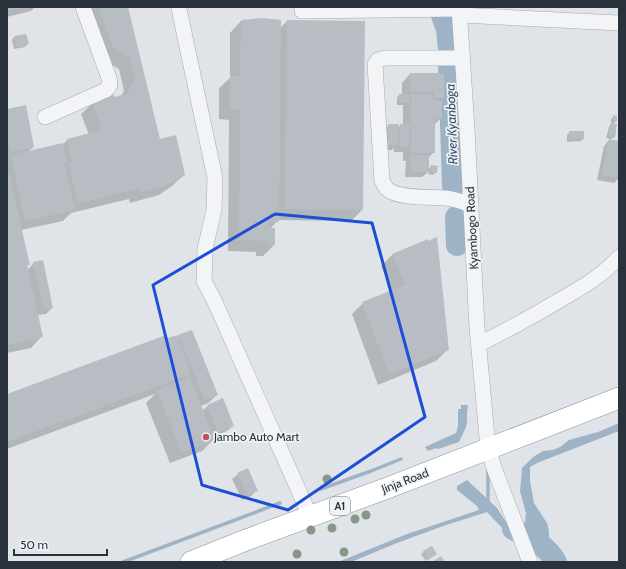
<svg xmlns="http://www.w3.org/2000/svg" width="626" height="569" font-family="Cabin,sans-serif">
	<rect width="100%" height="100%" fill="#e0e4e8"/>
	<g fill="#9eb3c5">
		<path d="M461 405H468C467 410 467 414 467 419 468 426 462 435 459 442L438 449 436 448 428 451 425 447 456 433 458 426V409H461Z"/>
		<path d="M619 423V431L537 463 530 467V481L534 503 547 523 549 531V539L561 562H550L541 549 535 544 525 522 526 513 520 491 522 468 533 457 543 451 553 450 560 447 569 440 598 432Z"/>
		<path d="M467 480 497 508 514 534 502 528 487 512 443 526 397 543 351 562H338L407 534 479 510 477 506 457 490V486Z"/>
	</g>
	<g fill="#0003">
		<path d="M7 7H35L31 11 7 17Z"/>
		<path d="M83 7H127L159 140 184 175 172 186 159 195 130 203 129 199 71 213 63 221 21 230 29 264 26 267 27 270 34 263 52 308 46 314 37 315 42 336 31 348 7 353V110L33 147 28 152 63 145 67 140 89 135 81 114 93 103 121 96 124 91 119 69 103 60Z"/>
		<path d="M241 21 280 28 287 21 362 210 351 221 278 220 270 229 274 245 263 256H256V252L228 251 229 120 219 119V88L230 78V33Z"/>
		<path d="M25 35 27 44 25 47 14 49 12 40 14 37Z"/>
		<path d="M410 74 443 97 438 102 441 118 434 125V152L428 158V170L431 166 436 172 433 175 428 174 429 171 422 177H405L406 161H403V152H394V148L392 150H383V130L389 125 398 128 401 125H403V105H397V98L399 95H402V83Z"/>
		<path d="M614 116 616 121 613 124 614 137 610 140 619 142V178L614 183 597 180 604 146 610 139 606 138 609 127 611 124V119Z"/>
		<path d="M570 132 583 139 581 141 567 142V135Z"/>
		<path d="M427 241 448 349 436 361 378 385 352 314 363 303 392 292 381 266 392 255Z"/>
		<path d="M179 336 217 395 208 403 201 406 202 411 208 406 233 426 227 431 213 437 214 439 202 451 170 463 146 403 155 394 7 449V395L167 340 177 338Z"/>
		<path d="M238 474 256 491 251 496 242 500 232 479Z"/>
		<path d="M424 552 436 554 426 561 421 554Z"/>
	</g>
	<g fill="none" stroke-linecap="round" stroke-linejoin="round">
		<g stroke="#9eb3c5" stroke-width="3.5">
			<path d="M488 469V503"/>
			<path d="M321 489 371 471 401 459"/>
			<path d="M123 562 280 503"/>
		</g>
		<g stroke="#9eb3c5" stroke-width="22">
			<path d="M442 16 447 29 449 50"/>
			<path d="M449 62 453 186"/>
			<path d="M456 217 457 245"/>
			<path d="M513 529C530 538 546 544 556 562"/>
		</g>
	</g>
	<g fill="#b8bdc4">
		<path d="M7 7H21V8L7 11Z"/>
		<path d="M98 7H128L160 139 176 135 185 175 171 184 141 192V188L78 203 68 162H72L67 139 102 130 92 102 113 93 114 97 127 94 135 79 130 57 114 49Z"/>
		<path d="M261 18 281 20 279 222H269V228H275V245H267V241L239 240 240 109H230V76H240L241 20Z"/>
		<path d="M287 20 365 21 363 210 285 209Z"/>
		<path d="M26 34 29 44 17 48 14 36Z"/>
		<path d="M410 73H444V98H434V92H410Z"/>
		<rect x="399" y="94" width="10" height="9"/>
		<path d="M411 94H431V99H435V101H442V118H435V153H411Z"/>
		<path d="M26 105 34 147 10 152 7 138V109Z"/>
		<path d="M613 115 617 116V121H613Z"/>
		<path d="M611 123 617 124 615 138 608 136Z"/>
		<path d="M388 124H399L398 145H388Z"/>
		<path d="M400 124H410L409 147H400Z"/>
		<rect x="569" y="131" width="15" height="8"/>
		<path d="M609 139 619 141V178L602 175Z"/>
		<path d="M63 143 67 162 65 163 75 210 25 221 11 155Z"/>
		<path d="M411 155H429V172L410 171Z"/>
		<path d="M431 165 438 166 437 173 430 172Z"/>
		<path d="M7 166 30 265H27L43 337 7 345Z"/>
		<path d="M437 237 449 350 389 374 362 302 405 285 392 254 428 239V241Z"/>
		<path d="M43 260 53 308 44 310 33 262Z"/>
		<path d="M192 330 218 395 205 400 178 335Z"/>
		<path d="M166 335 168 338 177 335 191 374 7 442V394Z"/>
		<path d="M190 377 215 440 181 453 157 390Z"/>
		<path d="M223 398 234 426 218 432 207 405Z"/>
		<path d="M248 468 258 491 248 495 237 473Z"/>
		<path d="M432 546 437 554 428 560 423 551Z"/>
		<path d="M441 556 445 562H432Z"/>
	</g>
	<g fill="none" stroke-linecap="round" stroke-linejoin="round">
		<defs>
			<g id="minor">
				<path d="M302 7V11L459 9"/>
				<path d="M459 7 467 129 477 328 488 448 494 468 530 562"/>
				<path d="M179 9 215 178 214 210 205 249 204 281 215 302 310 516"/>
				<path d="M460 15 619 23"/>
				<path d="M463 58H385L378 60 375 64 382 181C384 183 385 187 387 189 398 199 432 197 446 198 455 199 463 202 471 205"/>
				<path d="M45 117 106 90 110 85 109 78 83 7"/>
				<path d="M479 344C506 331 533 316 560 300 581 288 602 276 619 257"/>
			</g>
			<path id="highway" d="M191 562 246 540 390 487 619 398"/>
		</defs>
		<use href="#minor" stroke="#a6abb2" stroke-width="16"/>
		<use href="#highway" stroke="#89929d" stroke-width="22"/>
		<use href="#minor" stroke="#f2f4f6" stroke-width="15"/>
		<use href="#highway" stroke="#fff" stroke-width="21"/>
	</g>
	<g fill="#889788">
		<circle cx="327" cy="479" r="4.5"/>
		<circle cx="366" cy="515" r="4.5"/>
		<circle cx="355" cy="519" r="4.5"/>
		<circle cx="332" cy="528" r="4.5"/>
		<circle cx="311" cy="530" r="4.5"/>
		<circle cx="344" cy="552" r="4.5"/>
		<circle cx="297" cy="554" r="4.5"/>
	</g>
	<path fill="none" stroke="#1d4ed8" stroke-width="3" stroke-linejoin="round" d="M275 214 372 223 425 417 288 510 202 485 153 285Z"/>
	<circle fill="#c25068" stroke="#eff2f5" stroke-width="1.5" cx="206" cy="437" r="4"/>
	<g text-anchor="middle" stroke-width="3.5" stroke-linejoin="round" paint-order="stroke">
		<rect fill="#eff2f5" stroke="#656c75" stroke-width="1" x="330" y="497" width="20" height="18" rx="3"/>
		<g font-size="11" font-weight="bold" fill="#2a323e">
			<text x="340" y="510">A1</text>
		</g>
		<g font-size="12" fill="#2a323e" stroke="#eff2f5">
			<text transform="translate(472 228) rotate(-93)" y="4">Kyambogo Road</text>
			<text transform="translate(405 481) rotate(-21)" y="4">Jinja Road</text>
		</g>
		<g font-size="12" fill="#2a323e" stroke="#eff2f5" text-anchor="start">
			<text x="214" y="441">Jambo Auto Mart</text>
		</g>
		<g font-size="13" font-style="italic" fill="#38536e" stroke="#eff2f5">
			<text transform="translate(451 124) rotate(-92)" y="5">River Kyanboga</text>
		</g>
	</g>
	<rect width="626" height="569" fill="none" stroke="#2a323e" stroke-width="16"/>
	<path d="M14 549v6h93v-6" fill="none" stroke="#2a323e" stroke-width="2"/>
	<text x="20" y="549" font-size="12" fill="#2a323e" stroke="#eff2f5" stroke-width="3" paint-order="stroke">50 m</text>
</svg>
